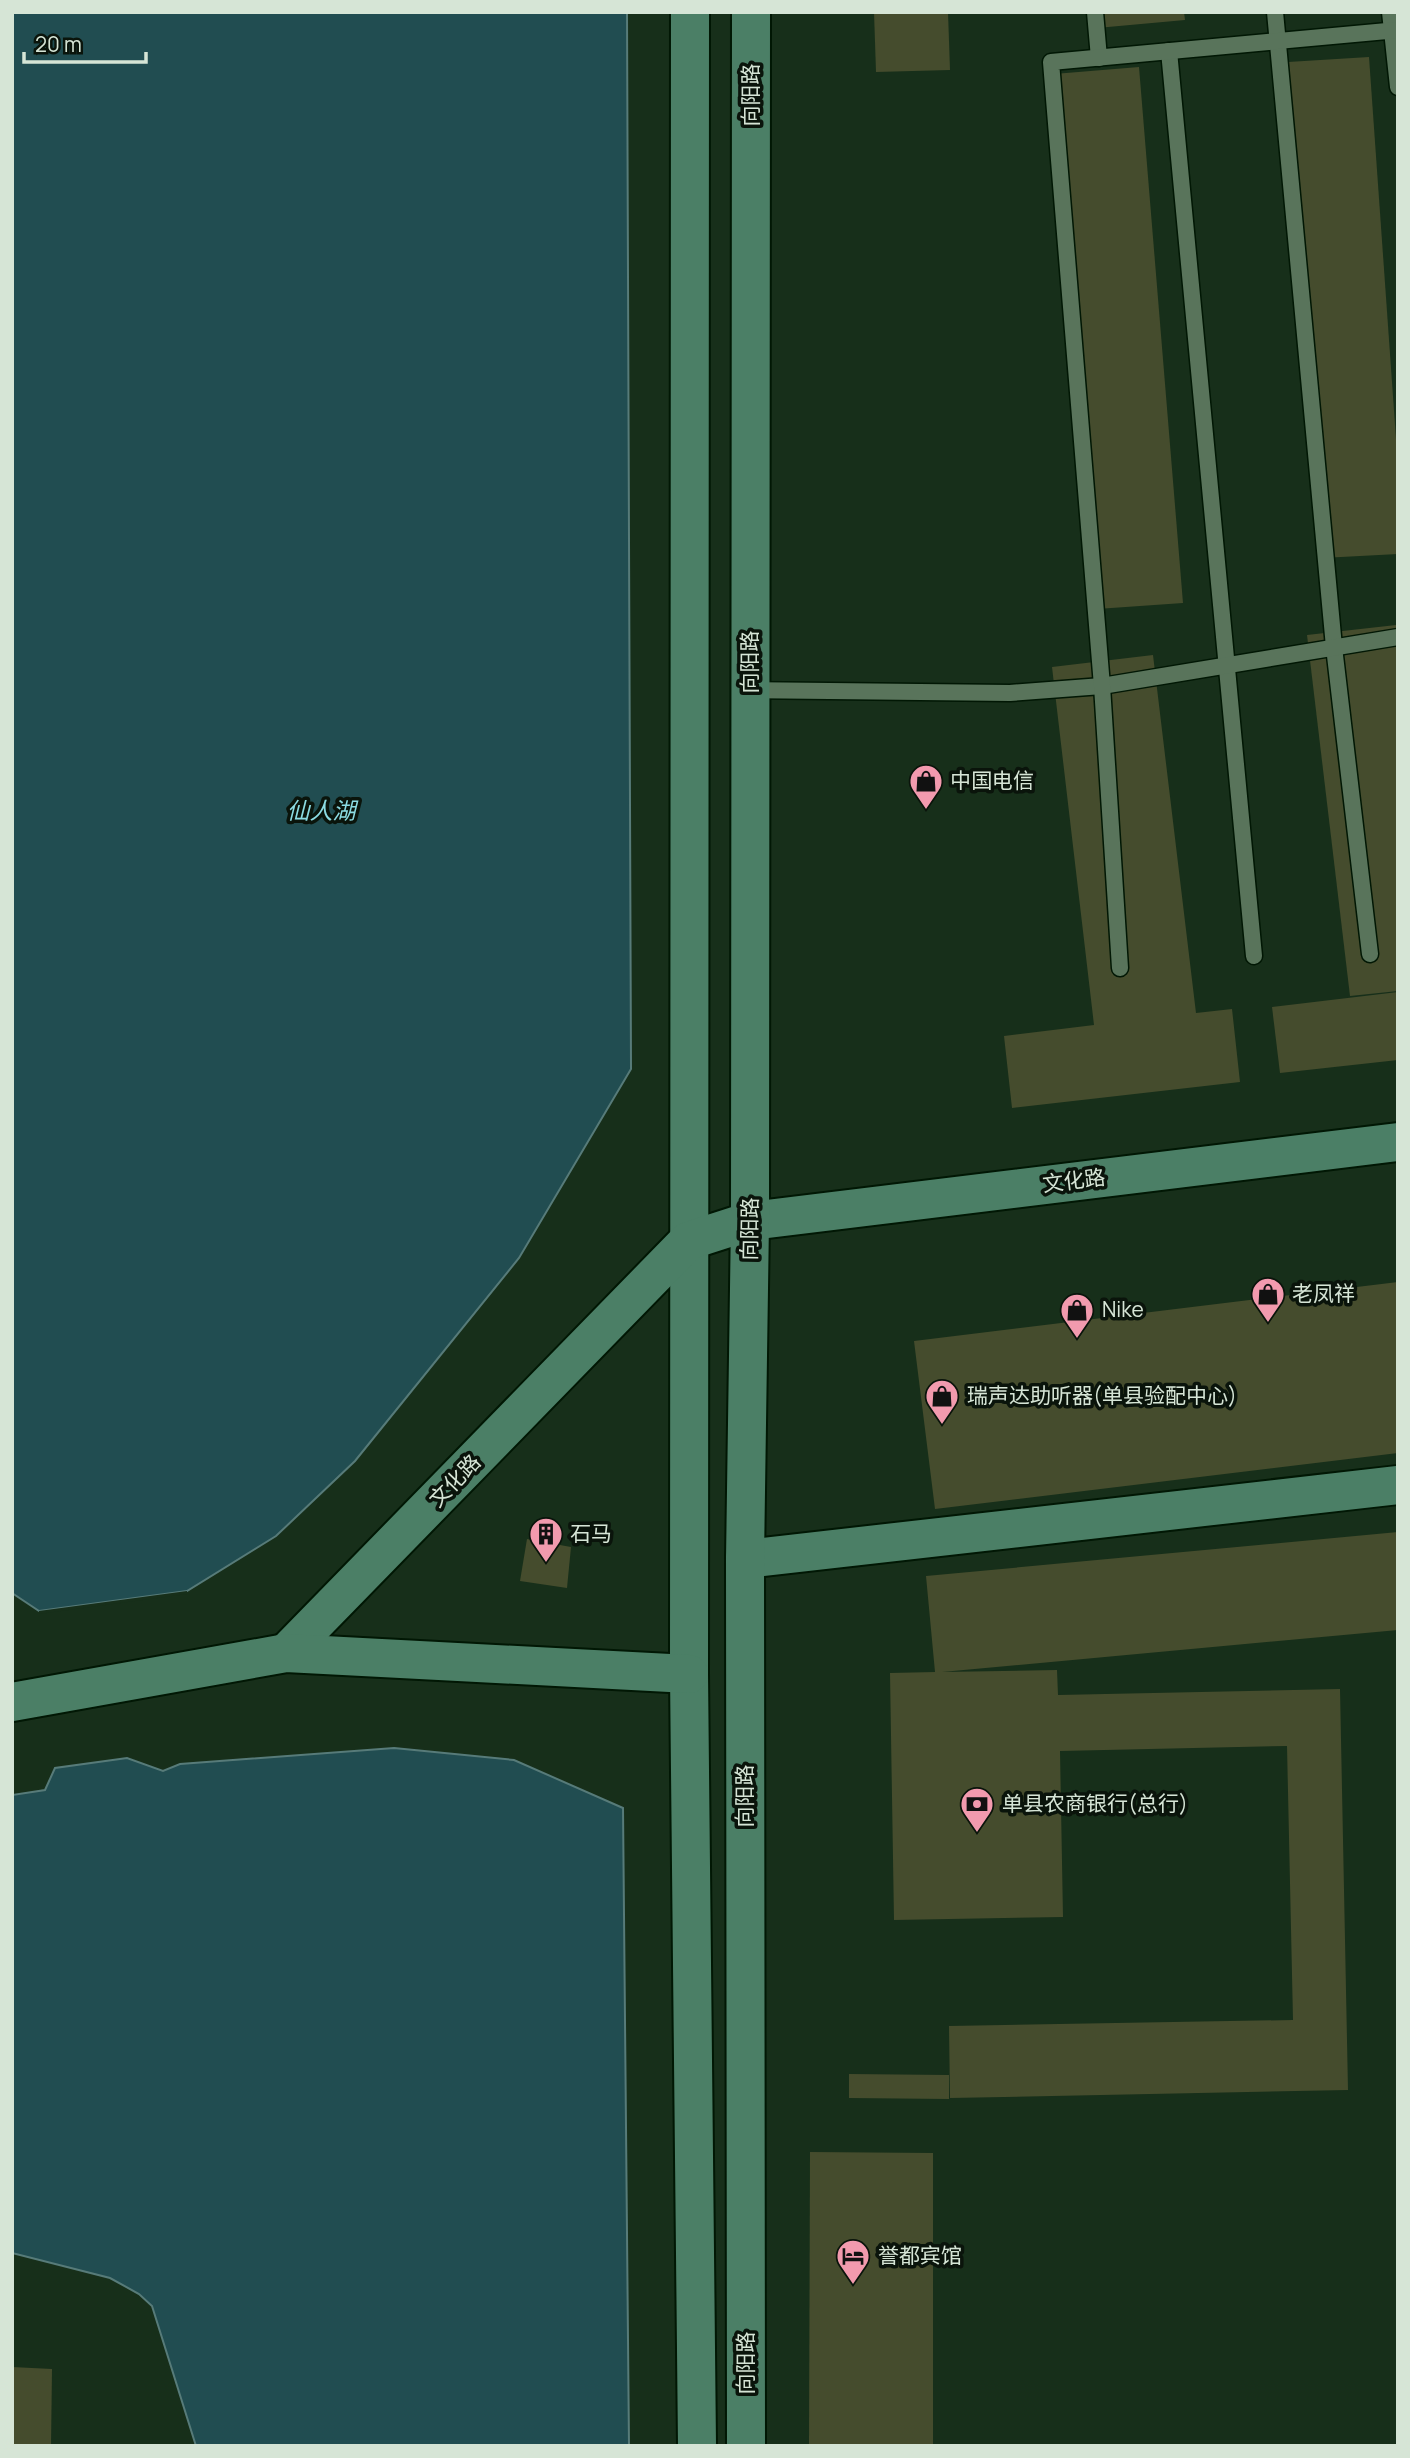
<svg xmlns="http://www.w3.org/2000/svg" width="1410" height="2458" font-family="Manrope,'Noto Sans SC',sans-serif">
	<rect width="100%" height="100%" fill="#172f1a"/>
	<g fill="#214d51" stroke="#577b79" stroke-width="2">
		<path d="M12 12H627L631 1069 519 1258 355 1461 276 1536 187 1591 39 1611 12 1593Z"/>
		<path d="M394 1748 514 1760 623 1808 629 2446H196L152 2306 139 2294 110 2278 12 2253V1795L45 1790 55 1768 127 1758 163 1771 180 1764Z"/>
	</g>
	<path fill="#172f1a" d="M187 1591V1594L39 1614V1611Z"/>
	<g fill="#454c2d">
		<path d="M874 12H948L950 70 876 72Z"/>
		<path d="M1096 12H1184L1185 20 1097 28Z"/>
		<path d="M1369 57 1398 467V554L1322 558 1288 62Z"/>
		<path d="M1139 67 1183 603 1097 609 1054 74Z"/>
		<path d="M1396 625 1398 991 1350 996 1307 635Z"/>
		<path d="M1153 655 1196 1013 1232 1009 1240 1082 1012 1108 1004 1036 1094 1025 1052 667Z"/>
		<path d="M1398 992V1060L1280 1073 1272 1007Z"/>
		<path d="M1398 1282V1453L935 1509 914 1341Z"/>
		<path d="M1398 1532V1630L942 1672 1057 1670 1058 1695 1340 1689 1348 2090 950 2098 949 2026 1293 2020 1287 1746 1060 1751 1063 1917 894 1920 890 1673 935 1672 926 1576Z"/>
		<path d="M527 1539 571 1547 567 1588 520 1581Z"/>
		<path d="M849 2074 949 2075V2099L849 2098Z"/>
		<path d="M810 2152 933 2153V2446H809Z"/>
		<path d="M12 2367 52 2369 51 2446H12Z"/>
	</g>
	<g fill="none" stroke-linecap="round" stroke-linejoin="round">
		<defs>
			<g id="lane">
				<path d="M1095 12 1099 58"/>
				<path d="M1275 12 1334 647 1370 954"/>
				<path d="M1390 12 1398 87"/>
				<path d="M1169 51 1254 956"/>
				<path d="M750 690 1010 693 1102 686 1398 637"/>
				<path d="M1120 968 1102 686 1051 62 1398 30"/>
			</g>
			<g id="secondary">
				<path d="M690 12 689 1674 697 2446"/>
				<path d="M745 1559 1398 1485"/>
				<path d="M286 1653 688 1241 750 1221 1398 1142"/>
				<path d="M12 1702 286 1653 689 1674"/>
				<path d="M746 2446 745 1559 750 1221 751 12"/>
			</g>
		</defs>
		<use href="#lane" stroke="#011704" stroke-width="19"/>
		<use href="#secondary" stroke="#011704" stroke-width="42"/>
		<use href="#lane" stroke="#59745b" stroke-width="16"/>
		<use href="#secondary" stroke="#4b7f66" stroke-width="38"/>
	</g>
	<defs>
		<symbol id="shop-pin" viewBox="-11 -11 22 30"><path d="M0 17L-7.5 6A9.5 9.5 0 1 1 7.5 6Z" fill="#f29aae" stroke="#0a140b"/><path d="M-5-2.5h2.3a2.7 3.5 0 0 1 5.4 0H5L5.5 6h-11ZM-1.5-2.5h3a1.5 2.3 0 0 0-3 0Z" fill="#111"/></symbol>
		<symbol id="building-pin" viewBox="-11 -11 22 30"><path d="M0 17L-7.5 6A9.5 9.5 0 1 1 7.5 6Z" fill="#f29aae" stroke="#0a140b"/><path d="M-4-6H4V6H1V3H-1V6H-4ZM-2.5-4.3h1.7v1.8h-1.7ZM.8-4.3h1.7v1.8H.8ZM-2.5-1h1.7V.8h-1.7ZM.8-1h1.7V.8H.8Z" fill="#111"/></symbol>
		<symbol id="bank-pin" viewBox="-11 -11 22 30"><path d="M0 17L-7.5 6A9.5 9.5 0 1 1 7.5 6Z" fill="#f29aae" stroke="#0a140b"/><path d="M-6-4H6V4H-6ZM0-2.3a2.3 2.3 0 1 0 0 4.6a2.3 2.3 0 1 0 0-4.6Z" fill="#111"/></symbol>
		<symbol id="hotel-pin" viewBox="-11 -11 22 30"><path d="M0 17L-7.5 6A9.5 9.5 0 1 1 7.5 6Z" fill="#f29aae" stroke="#0a140b"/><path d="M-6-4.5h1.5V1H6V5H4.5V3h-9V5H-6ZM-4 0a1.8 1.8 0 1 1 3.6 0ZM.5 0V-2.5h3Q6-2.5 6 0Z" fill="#111"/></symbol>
	</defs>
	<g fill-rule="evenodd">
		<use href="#shop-pin" x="907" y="762" width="38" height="52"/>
		<use href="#shop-pin" x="1249" y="1275" width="38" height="52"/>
		<use href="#shop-pin" x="1058" y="1291" width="38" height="52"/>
		<use href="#shop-pin" x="923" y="1377" width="38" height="52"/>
		<use href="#building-pin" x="527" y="1515" width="38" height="52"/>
		<use href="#bank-pin" x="958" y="1785" width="38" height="52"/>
		<use href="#hotel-pin" x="834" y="2237" width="38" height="52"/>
	</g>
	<g text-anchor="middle" stroke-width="7" stroke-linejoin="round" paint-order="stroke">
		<g font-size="21" fill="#d6e5d6" stroke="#0a140b">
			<text transform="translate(751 95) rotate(-90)" y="7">向阳路</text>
			<text transform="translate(750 662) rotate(-90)" y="7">向阳路</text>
			<text transform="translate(1074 1181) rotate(-7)" y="7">文化路</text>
			<text transform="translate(750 1229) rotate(-89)" y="7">向阳路</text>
			<text transform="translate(455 1481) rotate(-46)" y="7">文化路</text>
			<text transform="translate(745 1796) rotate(-90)" y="7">向阳路</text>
			<text transform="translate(746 2363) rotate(-90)" y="7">向阳路</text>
		</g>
		<g font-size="21" fill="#d6e5d6" stroke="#0a140b" text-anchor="start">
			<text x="950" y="788">中国电信</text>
			<text x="1292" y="1301">老凤祥</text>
			<text x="1102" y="1317">Nike</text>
			<text x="967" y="1403">瑞声达助听器(单县验配中心)</text>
			<text x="570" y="1541">石马</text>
			<text x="1002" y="1811">单县农商银行(总行)</text>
			<text x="878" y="2263">誉都宾馆</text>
		</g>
		<g font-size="23" font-style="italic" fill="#8bdbe2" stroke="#0a140b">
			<text x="321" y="819">仙人湖</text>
		</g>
	</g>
	<rect width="1410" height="2458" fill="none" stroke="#d6e5d6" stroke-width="28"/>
	<path d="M24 52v10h122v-10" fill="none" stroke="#d6e5d6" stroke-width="3.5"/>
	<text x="35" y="52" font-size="21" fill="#d6e5d6" stroke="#0a140b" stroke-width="5" paint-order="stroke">20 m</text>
</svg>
